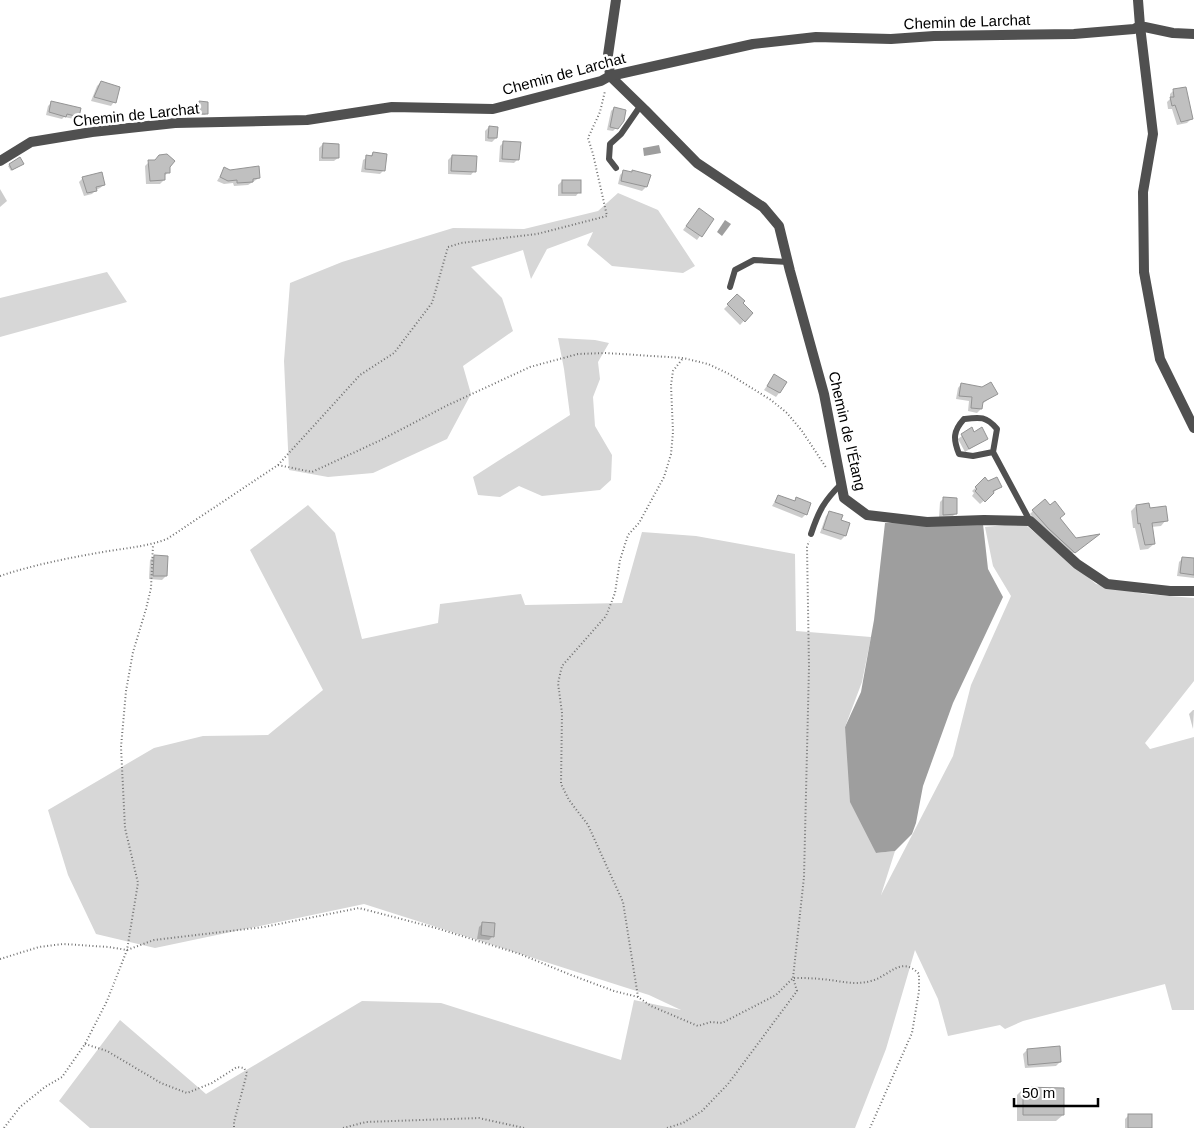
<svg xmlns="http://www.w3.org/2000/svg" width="1194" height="1128" font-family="Helvetica,sans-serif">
	<rect width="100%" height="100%" fill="#fff"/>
	<g fill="#d7d7d7">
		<path d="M618 193 658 210 695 266 683 273 612 266 587 245 593 232 547 249 531 279 523 250 471 267 502 298 513 331 463 366 471 394 447 439 373 473 328 477 289 470 284 361 290 283 342 262 453 228 524 229 598 211Z"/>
		<path d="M107 272 127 302 0 337V298Z"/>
		<path d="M558 338 595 340 609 343 598 362 600 379 593 397 595 426 612 455 611 480 600 490 542 496 519 486 500 497 478 495 473 477 570 415 564 369Z"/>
		<path d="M308 505 335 533 362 639 438 623 440 604 521 594 525 605 622 603 642 532 696 536 795 554 796 631 871 637 862 682 845 727 876 853 895 851 881 895 953 756 971 685 1011 596 993 566 985 527 1005 525 1027 526 1096 584 1145 594 1194 598V681L1145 743 1150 749 1194 737V1010H1172L1165 984 1023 1021 1005 1029 1000 1025 948 1036 938 999 915 950 886 1049 855 1128H90L59 1101 120 1020 206 1094 362 1001 441 1003 621 1060 634 1000 681 1010 649 995 364 904 155 948 96 934 68 875 48 810 154 748 203 736 268 735 323 690 250 550Z"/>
	</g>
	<g fill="#9e9e9e">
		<path d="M659 145 661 153 644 156 643 148Z"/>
		<path d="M725 220 731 224 722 236 717 232Z"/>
		<path d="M885 523 983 524 988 569 1003 597 953 703 923 786 916 823 912 834 895 851 876 853 850 802 845 727 861 692 874 620Z"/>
	</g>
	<g fill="#0003">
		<path d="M101 82 114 102 111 106 91 101 97 86Z"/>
		<path d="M1173 91 1191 119 1187 123 1177 125 1172 109H1168L1167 102 1170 99V94Z"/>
		<path d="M199 102 206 114 205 115H198V104Z"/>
		<path d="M51 103 77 116 74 119 64 117 62 119 46 115 48 106Z"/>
		<path d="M614 108 616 128 613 131 607 130 611 111Z"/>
		<path d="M489 127 496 138 492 142 485 141V131Z"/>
		<path d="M504 142 518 159 514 163 499 162 500 146Z"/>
		<path d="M323 144 338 158 334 161H319V148Z"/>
		<path d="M373 154 384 170 380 174 361 172 363 160Z"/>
		<path d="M452 156 474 171 471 175 448 174V160Z"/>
		<path d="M20 158 21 165 11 171 8 166Z"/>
		<path d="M149 162 169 167V172L164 176V180L160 184H146L145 166Z"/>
		<path d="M225 168 230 171 259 178 248 185 234 186 233 183 224 184 217 181Z"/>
		<path d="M624 171 631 173 632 171 649 176 646 187 642 191 618 184 620 175Z"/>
		<path d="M83 178 104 185 100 188 96 190 92 194 84 196 79 182Z"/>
		<path d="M562 181 579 192 576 196H558V185Z"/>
		<path d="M0 189 7 201 0 207Z"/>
		<path d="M695 214 712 219 697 240 683 230Z"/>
		<path d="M737 296 751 313 740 325 724 309Z"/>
		<path d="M774 376 779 393 776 397 764 390Z"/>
		<path d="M961 384 996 394 982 404 981 409 977 413 968 411 969 401 956 399 958 388Z"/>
		<path d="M971 429 974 433 986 439 965 452 958 439Z"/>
		<path d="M985 479 988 483 1000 487 980 504 972 496 974 493 972 491Z"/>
		<path d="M778 496 793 502 797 498 806 514 802 518 772 506Z"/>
		<path d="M944 498 955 514 951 518H939L940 502Z"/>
		<path d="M1136 506 1149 510 1166 520 1161 526 1151 527 1154 544 1148 549 1140 550 1135 528H1133L1131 511Z"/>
		<path d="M1033 511 1058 518 1076 540 1096 536 1071 555 1045 531 1030 514Z"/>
		<path d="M830 512 840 521 848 524 845 536 841 540 820 533 826 516Z"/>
		<path d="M154 556 166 576 162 580 149 579 150 560Z"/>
		<path d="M1183 558 1194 559V578L1177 576 1179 562Z"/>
		<path d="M1193 710H1194L1193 729 1189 714Z"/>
		<path d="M483 923 493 936 489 940 477 939 479 927Z"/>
		<path d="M1027 1050 1060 1062 1056 1066 1025 1068 1023 1054Z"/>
		<path d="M1023 1089 1063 1115 1056 1121H1017V1095Z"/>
		<path d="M1129 1115 1151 1128H1125V1119Z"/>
	</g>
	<g fill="#c0c0c0" stroke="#949494">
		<path d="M101 81 120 87 116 103 94 97Z"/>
		<path d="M1186 87 1193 119 1181 122 1175 105 1172 106 1170 97H1174L1173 89Z"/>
		<path d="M51 101 81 108 79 117 67 114 66 117 49 112Z"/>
		<path d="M199 101 208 102V114H199Z"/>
		<path d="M614 107 626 110 624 121 618 129 610 127Z"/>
		<path d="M489 126 498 127 497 138H488Z"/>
		<path d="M503 141 521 142 519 160 502 159Z"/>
		<path d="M323 143 339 144V158H322Z"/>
		<path d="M373 152 387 154 385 171 365 169 366 155 372 156Z"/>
		<path d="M167 154 175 161 170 167V173H165V180L150 181 148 160H155L159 155Z"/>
		<path d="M452 155 477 156 476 172 451 171Z"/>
		<path d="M20 157 24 164 12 170 9 164Z"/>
		<path d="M259 166 260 178 253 179V182L237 183V180L228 181 220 177 224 167 230 170Z"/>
		<path d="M623 170 632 172V170L651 175 647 187 621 181Z"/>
		<path d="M102 172 105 185 96 187 97 191 87 193 82 177Z"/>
		<rect x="562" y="180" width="19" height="13"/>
		<path d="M699 208 714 219 702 237 686 226Z"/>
		<path d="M737 294 745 301 743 303 753 313 745 322 727 304Z"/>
		<path d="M774 374 787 382 780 393 767 386Z"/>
		<path d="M991 382 998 394 983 402 982 409 971 408 972 397 959 396 961 383 982 387Z"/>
		<path d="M972 427 974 432 982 427 988 439 969 449 961 434Z"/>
		<path d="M985 477 988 481 997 477 1002 487 993 491 994 493 985 502 975 491 977 489 975 487Z"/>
		<path d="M778 495 795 501 796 497 811 503 807 515 775 502Z"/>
		<path d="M943 497 957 498V514L943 515Z"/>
		<path d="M1045 499 1050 505 1055 501 1065 514 1060 518 1076 538 1100 534 1075 553 1048 528 1032 510Z"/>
		<path d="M1149 503 1150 508 1166 506 1168 521 1152 523 1155 544 1145 545 1140 523 1138 524 1136 505Z"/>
		<path d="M829 511 843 515 841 520 850 523 846 536 823 529Z"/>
		<path d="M154 555 168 556 167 576H153Z"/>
		<path d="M1182 557 1194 558V575L1180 573Z"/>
		<path d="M482 922 495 923 494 937 481 935Z"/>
		<path d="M1060 1046 1061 1062 1028 1065 1027 1049Z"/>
		<path d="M1023 1087 1064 1088V1115H1023Z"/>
		<rect x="1128" y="1114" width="24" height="14"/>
	</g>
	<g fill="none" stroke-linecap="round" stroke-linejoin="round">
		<g stroke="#727272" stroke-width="2" stroke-dasharray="1 2.5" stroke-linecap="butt">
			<path d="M278 465 312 472 381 440 446 406 530 367 578 354 606 353 683 358 708 364 729 374 771 400 787 413 802 431 827 469"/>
			<path d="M0 576C33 565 68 558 103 552 125 548 146 547 167 539L278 465 360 375 394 353 432 303 448 247 461 243 537 234 607 216 593 154 588 138 600 112 605 91"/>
			<path d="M0 959 39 947 63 944 109 947 127 950 154 940 264 927 359 908 436 928 520 954 571 975 614 991 638 997 651 1006 698 1026 711 1022 722 1023 776 995 793 978C802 978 811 978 820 979 838 980 853 986 871 981 890 976 901 955 919 974V991L912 1033 870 1128"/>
			<path d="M638 997 623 902 588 825 569 800 561 784 562 713 558 683 562 666 606 616 615 593 620 560 628 535 639 523 664 477 671 454 673 432 671 385 673 371 683 358"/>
			<path d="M85 1044 107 1051 161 1083 187 1093 212 1083 237 1067 244 1068 247 1073 234 1122V1128"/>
			<path d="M4 1128 20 1107 45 1087 62 1077 85 1044 107 1001 127 950 138 883 125 828 121 747 126 691 133 652 146 609 151 588 153 545"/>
			<path d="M343 1128 366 1122 479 1118 524 1128"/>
			<path d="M667 1128 683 1123 702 1111 728 1084 797 991 793 978 804 877 809 667 807 547 809 541"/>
		</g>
		<g stroke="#505050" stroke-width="6">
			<path d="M616 168 609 159 610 144 621 134 641 105"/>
			<path d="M730 287 735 270 754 260 788 262"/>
			<path d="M993 452 973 456 959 454C953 439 953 431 964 419 980 417 986 416 997 429L993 452 1030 521"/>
			<path d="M811 534C819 510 824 501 842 483"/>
		</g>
		<g stroke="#505050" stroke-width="10">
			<path d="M610 76 645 110 697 163 763 207 779 226 790 271 824 394 844 498 867 515 927 522 984 520 1030 521 1077 564 1107 584 1170 591H1194"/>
			<path d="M610 76 608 55 616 0"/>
			<path d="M0 161 31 142 92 132 175 123 307 120 392 107 493 109 601 81 610 76 753 44 816 37 891 39 934 36 1074 34 1134 29 1140 26 1153 134 1143 192 1144 272 1160 359 1194 428"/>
		</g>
		<path stroke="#505050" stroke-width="10" d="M1138 0 1140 26 1173 33 1194 34"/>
	</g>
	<g text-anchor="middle" stroke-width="5" stroke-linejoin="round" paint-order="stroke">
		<g font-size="15" fill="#000" stroke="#fff">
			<text transform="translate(967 22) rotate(-2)" y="5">Chemin de Larchat</text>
			<text transform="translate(564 74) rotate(-15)" y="5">Chemin de Larchat</text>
			<text transform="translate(136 115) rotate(-6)" y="5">Chemin de Larchat</text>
			<text transform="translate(847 431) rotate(77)" y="5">Chemin de l'Étang</text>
		</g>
	</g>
	<path d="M1014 1098v8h84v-8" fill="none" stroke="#000000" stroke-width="2.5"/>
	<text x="1022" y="1098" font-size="15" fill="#000000" stroke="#ffffff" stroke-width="4" paint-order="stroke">50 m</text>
</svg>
